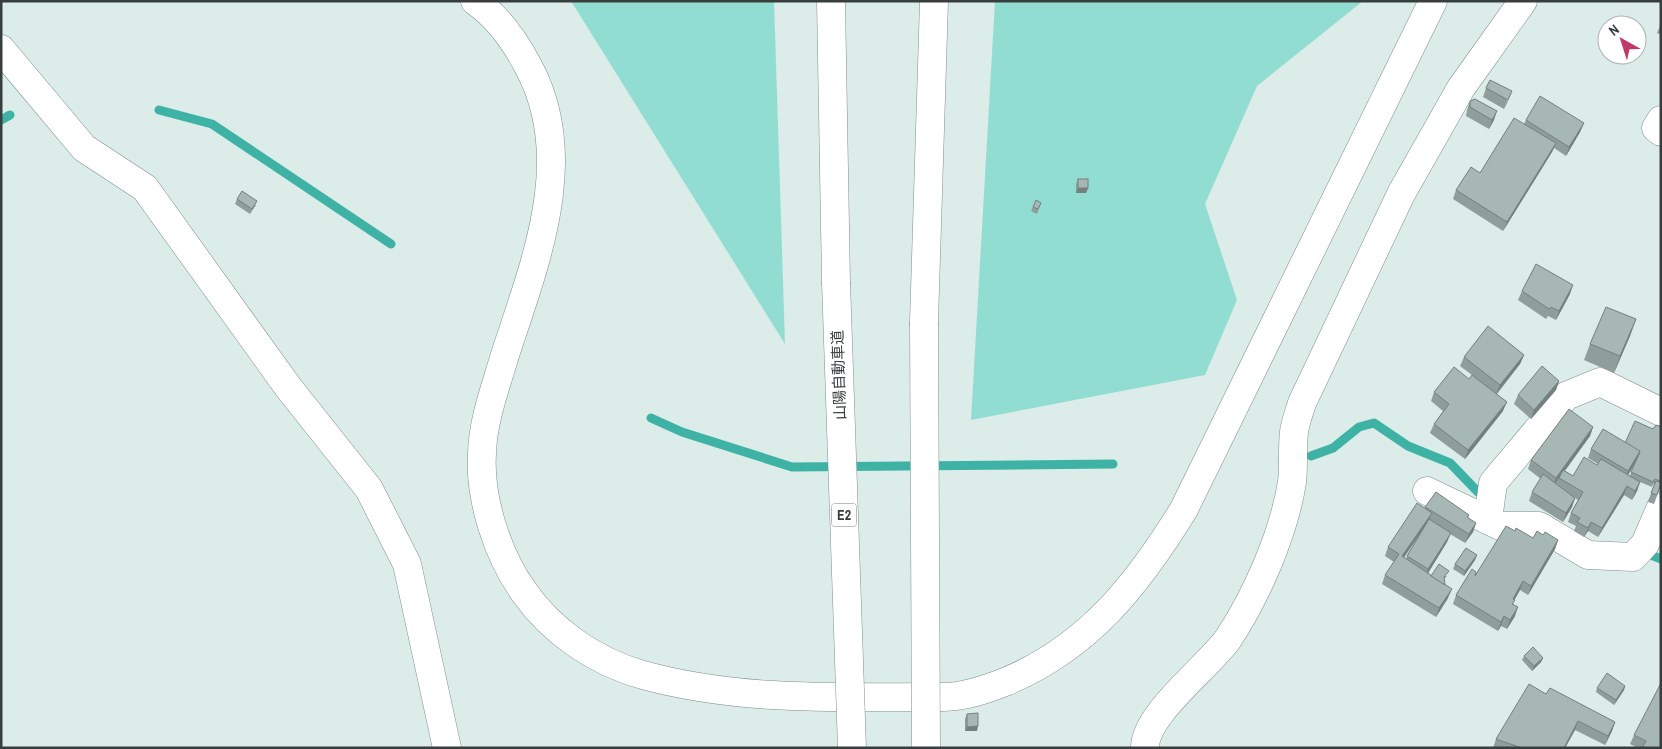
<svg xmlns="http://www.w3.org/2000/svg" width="1662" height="749" font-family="'Archivo Narrow','Noto Sans JP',sans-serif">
	<rect width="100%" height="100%" fill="#dbece9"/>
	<g fill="#92ddd1">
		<path d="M571 1H774L785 344Z"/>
		<path d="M995 1H1363L1257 86 1205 204 1237 300 1205 375 971 420Z"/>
	</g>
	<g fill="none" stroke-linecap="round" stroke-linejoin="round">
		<g stroke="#3eb2a4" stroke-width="9">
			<path d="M159 110 212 124 391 244"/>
			<path d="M1 120 10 115"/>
			<path d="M651 418 682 432 792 467 1113 464"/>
			<path d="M1311 456 1333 448 1359 427 1374 423 1408 446 1450 463 1478 492"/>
			<path d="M1651 555 1661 559"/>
		</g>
		<defs>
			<g id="street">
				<path d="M1 49 84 148 145 188 288 387 369 489 407 564 447 748"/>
				<path d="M1661 120 1656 128 1661 132"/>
				<path d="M1427 491 1500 526H1539L1588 555 1633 557 1645 544 1661 507"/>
				<path d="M1488 520 1493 483 1566 396 1600 382 1661 412"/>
				<path d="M1145 748C1144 715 1208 667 1228 639 1257 595 1284 533 1292 482 1294 466 1292 449 1294 432 1295 423 1299 413 1302 403L1401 194 1461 88 1523 1"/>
			</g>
			<g id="highway">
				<path d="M475 1C498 17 515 41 528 66 579 159 534 265 504 358 495 389 483 420 482 453 479 499 498 556 524 592 552 632 596 662 643 675 741 702 844 697 944 697 965 697 987 689 1005 682 1089 647 1138 584 1184 509L1433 1"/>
				<path d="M831 1 836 282"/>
				<path d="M924 322 934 1"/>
			</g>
		</defs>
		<use href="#street" stroke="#7f908d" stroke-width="29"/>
		<use href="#highway" stroke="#7f908d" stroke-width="29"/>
		<use href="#street" stroke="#fff" stroke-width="28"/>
		<use href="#highway" stroke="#fff" stroke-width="28"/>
		<defs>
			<g id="highway-bridge">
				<path d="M836 282 852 748"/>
				<path d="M924 322 926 748"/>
			</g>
		</defs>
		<use href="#highway-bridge" stroke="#7f908d" stroke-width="29" stroke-linecap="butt"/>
		<use href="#highway-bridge" stroke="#fff" stroke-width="28"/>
	</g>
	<g fill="#8f9d9b" fill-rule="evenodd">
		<path d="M1661 24V35L1657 33Z"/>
		<path d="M1490 80 1508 101 1504 109 1483 97 1486 88Z"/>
		<path d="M1470 101 1494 120 1489 129 1466 116 1467 110Z"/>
		<path d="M1526 120 1584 123 1580 132 1566 156 1554 148 1552 152 1503 231 1453 199 1456 190 1480 173 1524 124Z"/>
		<path d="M1078 179 1088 188 1086 193H1076V184Z"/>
		<path d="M237 199 256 205 250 214 235 204Z"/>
		<path d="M1036 200 1041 203 1037 214 1031 211Z"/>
		<path d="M1522 291 1570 294 1556 320 1548 316 1546 319 1518 300Z"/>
		<path d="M1636 319 1630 336 1614 373 1584 360 1590 344Z"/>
		<path d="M1524 355 1520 364 1497 394 1503 411 1465 459 1430 433 1434 424 1443 411 1431 401 1434 392 1469 379 1472 375 1460 366 1464 357Z"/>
		<path d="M1559 381 1556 390 1531 419 1514 404 1518 395Z"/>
		<path d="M1593 427 1590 436 1565 471 1573 476 1597 465 1598 464 1588 458 1591 449 1625 443 1653 429 1661 427V480L1659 483 1661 485 1654 504 1648 502 1654 485 1653 484 1652 487 1640 482 1637 491 1632 500 1624 495 1598 537 1588 531 1584 537 1574 531 1576 526 1568 522 1571 513 1578 500 1575 498 1572 507 1563 522 1529 501 1532 492 1541 479 1528 469 1531 460ZM1636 461 1631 472 1630 476 1628 475Z"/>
		<path d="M1425 507 1469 515 1468 518 1476 523 1473 532 1465 543 1450 534 1447 542 1428 573 1431 576H1447L1444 579 1445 585 1448 598 1436 617 1382 584 1385 575 1394 562 1385 556 1388 547ZM1423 530 1407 556 1406 559 1404 558Z"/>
		<path d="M1515 531 1533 538 1543 535 1558 540 1555 549 1528 595 1520 590 1514 600 1513 604 1515 616 1507 629 1501 626 1498 631 1453 604 1456 595 1475 576Z"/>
		<path d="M1477 555 1475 560 1464 576 1453 569 1455 564Z"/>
		<path d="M1524 656 1543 658 1541 662 1532 671 1522 660Z"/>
		<path d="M1625 686 1624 690 1614 705 1596 692 1597 688Z"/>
		<path d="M1546 694 1615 722 1612 731 1605 745 1575 730 1565 748H1493L1496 739Z"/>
		<path d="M967 714 977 731H965V719Z"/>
		<path d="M1634 735 1661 748H1638L1630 744Z"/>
	</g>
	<g fill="#74807e">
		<path d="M1497 111 1494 120 1489 129 1492 120Z"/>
		<path d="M1584 123 1580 132 1566 156 1569 147Z"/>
		<path d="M1556 143 1552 152 1503 231 1507 222Z"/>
		<path d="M1078 188H1088L1086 193H1076Z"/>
		<path d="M1573 285 1570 294 1556 320 1559 311Z"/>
		<path d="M1636 319 1630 336 1614 373 1620 356Z"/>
		<path d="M1524 355 1520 364 1496 394 1500 385Z"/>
		<path d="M1559 381 1556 390 1531 419 1534 410Z"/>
		<path d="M1507 402 1503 411 1465 459 1468 450Z"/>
		<path d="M1593 427 1590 436 1559 478 1552 487 1556 478Z"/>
		<path d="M1640 451 1637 460 1625 480 1628 471Z"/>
		<path d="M1640 482 1637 491 1632 500 1635 491Z"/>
		<path d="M1627 486 1624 495 1598 537 1602 528Z"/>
		<path d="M1575 498 1572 507 1563 522 1566 513Z"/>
		<path d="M1432 513 1428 522 1398 565 1402 556Z"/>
		<path d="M1591 522 1588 531 1584 537 1588 528Z"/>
		<path d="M1476 523 1473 532 1465 543 1469 534Z"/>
		<path d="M1451 533 1447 542 1425 578 1428 569Z"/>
		<path d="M1558 540 1555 549 1528 595 1531 586Z"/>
		<path d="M1477 555 1475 560 1464 576 1465 571Z"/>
		<path d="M1523 581 1520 590 1510 608 1513 599Z"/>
		<path d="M1452 589 1448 598 1436 617 1439 608Z"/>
		<path d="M1518 607 1515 616 1507 629 1510 620Z"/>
		<path d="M1504 616 1501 626 1498 631 1501 622Z"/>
		<path d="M1543 658 1541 662 1532 671 1534 666Z"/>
		<path d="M1625 686 1624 690 1614 705 1616 700Z"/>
		<path d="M1578 721 1575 730 1565 748H1564Z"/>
		<path d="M1615 722 1612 731 1605 745 1608 736Z"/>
		<path d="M978 726 977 731H965L967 727Z"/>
	</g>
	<g fill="#a6b7b4" stroke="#74807e">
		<path d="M1490 80 1512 91 1508 100 1486 88Z"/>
		<path d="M1540 96 1584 123 1569 147 1526 120Z"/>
		<path d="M1475 99 1497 111 1492 120 1470 107V101Z"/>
		<path d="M1514 118 1556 143 1507 222 1456 190 1471 167 1480 173Z"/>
		<rect x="1078" y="179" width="10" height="9"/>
		<path d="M242 191 257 201 252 209 237 199Z"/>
		<path d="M1036 200 1041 203 1038 209 1033 207Z"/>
		<path d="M1536 264 1573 285 1559 311 1551 307 1549 309 1522 291Z"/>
		<path d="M1606 307 1636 319 1620 356 1590 344Z"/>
		<path d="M1488 326 1524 355 1500 385 1464 357Z"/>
		<path d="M1542 366 1559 381 1534 410 1518 395Z"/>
		<path d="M1454 367 1469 379 1472 375 1507 402 1468 450 1434 424 1449 404 1434 392Z"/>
		<path d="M1569 409 1593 427 1556 478 1531 460Z"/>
		<path d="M1635 421 1653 429 1656 425 1661 427V479L1660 481 1655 479 1653 482 1631 472 1640 452 1625 443Z"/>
		<path d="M1603 429 1640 451 1628 471 1591 449Z"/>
		<path d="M1584 457 1597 465 1601 459 1640 482 1635 491 1627 486 1602 528 1591 522 1588 528 1577 522 1580 518 1571 513 1583 492 1559 478 1563 470 1573 476Z"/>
		<path d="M1543 474 1575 498 1566 513 1532 492Z"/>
		<path d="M1656 481 1661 483 1657 495 1651 493Z"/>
		<path d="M1436 492 1469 515 1467 517 1476 523 1469 534 1425 507Z"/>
		<path d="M1417 503 1432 513 1402 556 1452 589 1439 608 1385 575 1399 554 1388 547Z"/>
		<path d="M1429 519 1451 533 1428 569 1407 556Z"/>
		<path d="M1506 526 1515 531 1516 528 1533 538 1537 531 1543 535 1545 532 1558 540 1531 586 1523 581 1513 599 1515 600 1512 604 1518 607 1510 620 1504 616 1501 622 1456 595 1472 569 1476 572 1475 576Z"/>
		<path d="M1466 548 1477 555 1465 571 1455 564Z"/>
		<path d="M1439 564 1449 571 1444 577 1445 585 1431 576Z"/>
		<path d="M1533 647 1543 658 1534 666 1524 656Z"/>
		<path d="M1607 673 1625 686 1616 700 1597 688Z"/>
		<path d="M1661 683V748H1642L1646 741 1634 735Z"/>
		<path d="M1529 684 1546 694 1550 688 1615 722 1608 736 1578 721 1564 748H1522L1496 739Z"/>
		<path d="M978 713V726L967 727V714Z"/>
	</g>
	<g text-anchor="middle" stroke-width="5" stroke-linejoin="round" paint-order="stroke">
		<rect fill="#fff" stroke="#737877" stroke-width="1" x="831.5" y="503.5" width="25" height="23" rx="4"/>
		<g font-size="14" font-weight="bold" fill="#373e3d">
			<text x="844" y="520">E2</text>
		</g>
		<g font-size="15" fill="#373e3d" stroke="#fff">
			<text transform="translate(839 375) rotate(-92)" y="5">山陽自動車道</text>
		</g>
	</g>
	<rect width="1662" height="749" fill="none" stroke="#373e3d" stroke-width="5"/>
	<g transform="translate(1622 40) rotate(321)"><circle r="24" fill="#ffffff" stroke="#afb2b1"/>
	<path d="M0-4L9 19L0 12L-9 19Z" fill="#c43869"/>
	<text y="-8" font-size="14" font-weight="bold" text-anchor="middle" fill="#373e3d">N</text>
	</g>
</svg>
